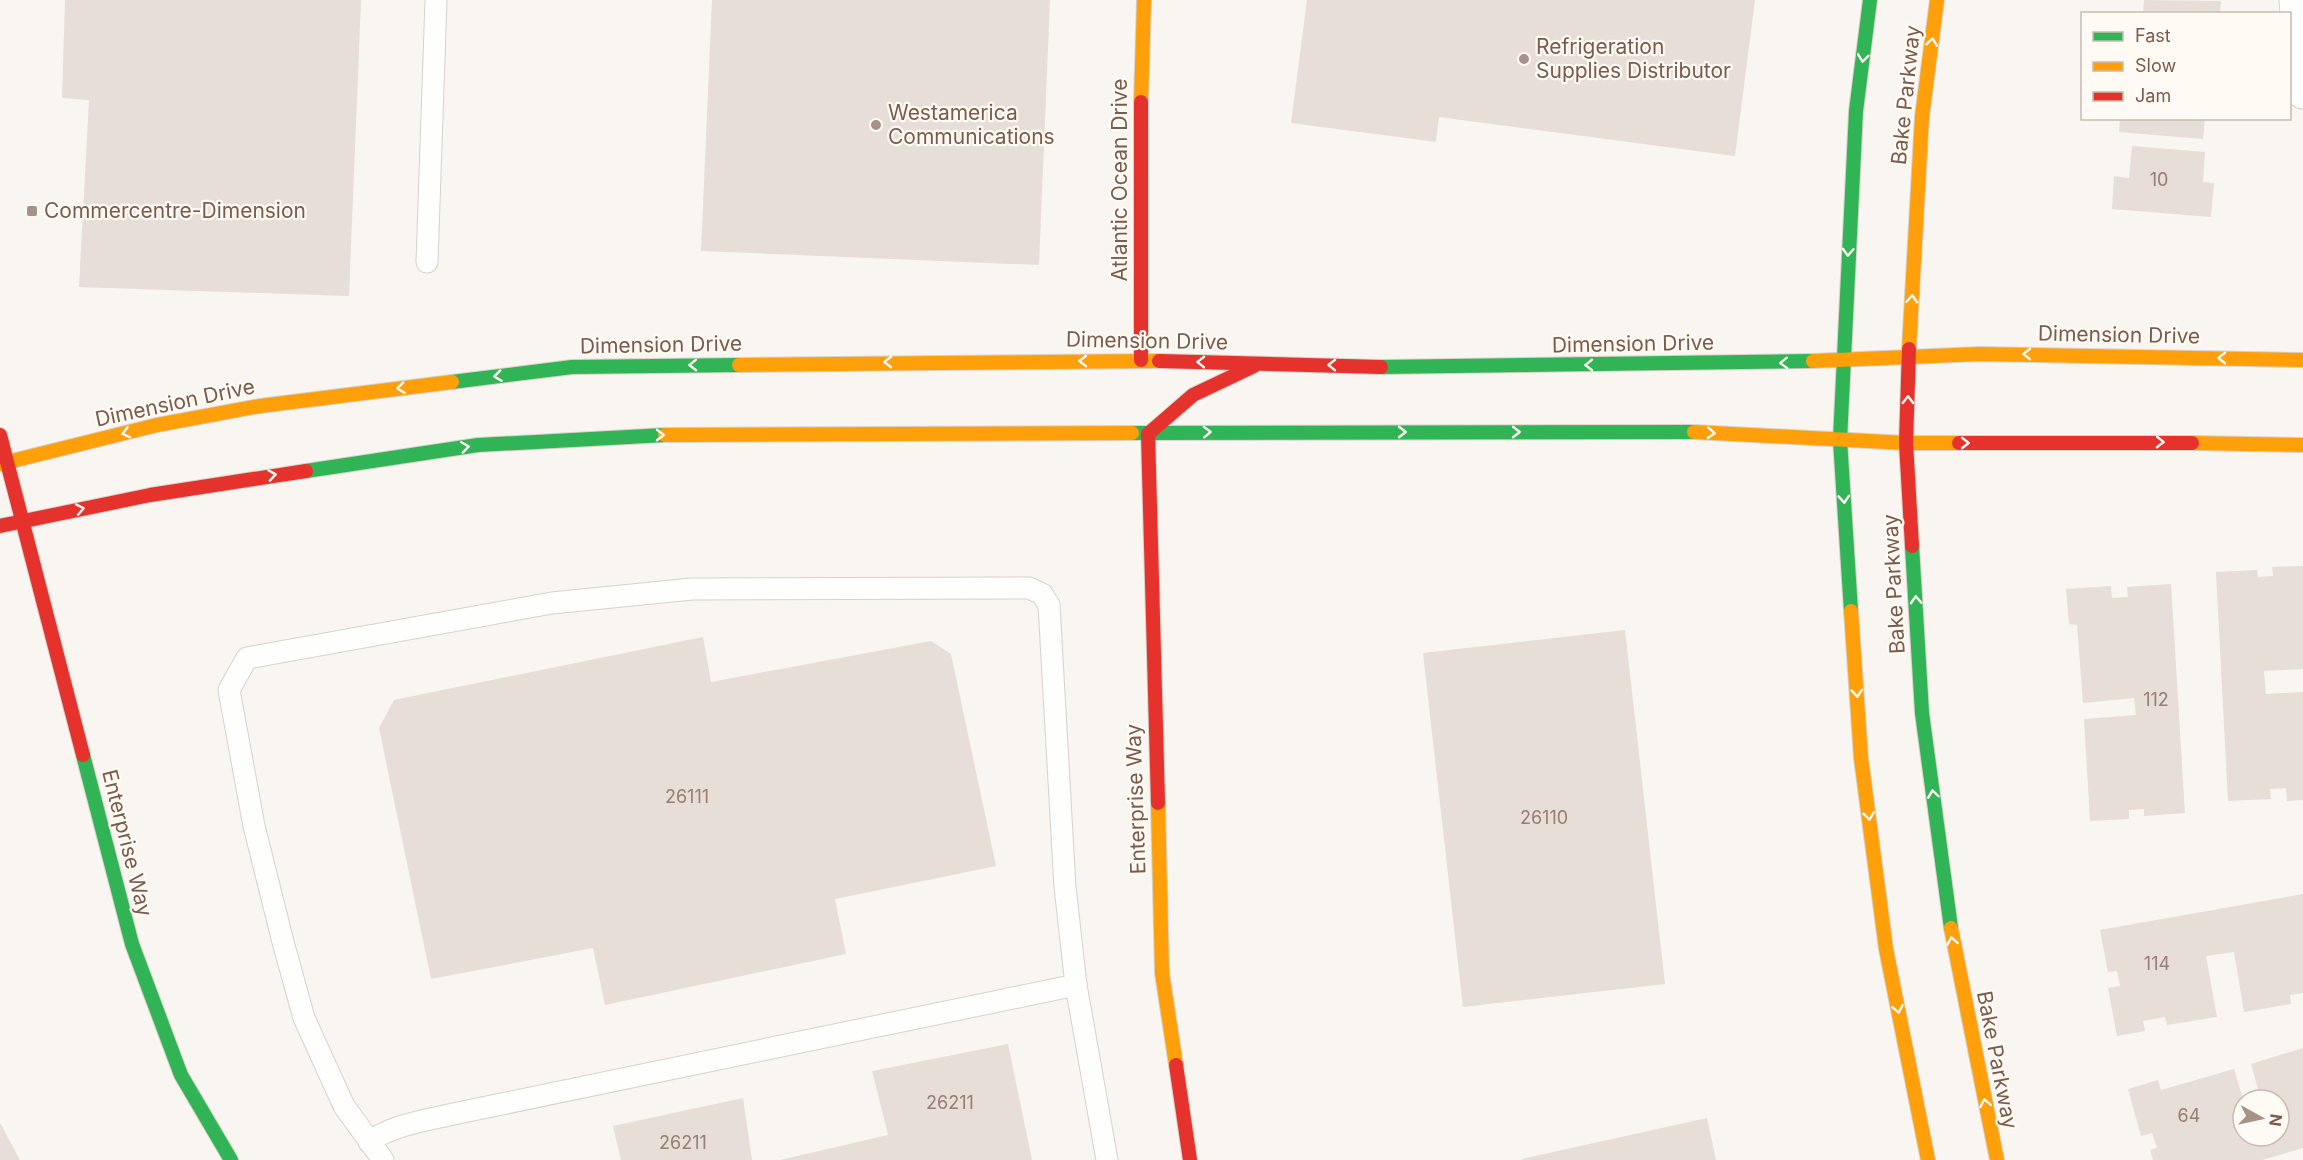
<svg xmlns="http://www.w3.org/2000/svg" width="2303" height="1160" font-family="Inter,sans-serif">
	<rect width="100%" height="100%" fill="#f9f5f0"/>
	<g fill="#e6ded7">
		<path d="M65 0H361L349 296 79 287 89 100 62 98Z"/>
		<path d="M712 0H1050L1039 265 701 251Z"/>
		<path d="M1307 0H1755L1735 156 1439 117 1436 142 1291 123Z"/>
		<path d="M2144 0 2221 1 2220 14H2143Z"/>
		<path d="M2120 118H2205L2203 139 2119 132Z"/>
		<path d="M2132 146 2205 152 2203 182 2214 183 2211 217 2112 209 2114 176 2129 178Z"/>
		<path d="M2303 566V669L2264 671 2266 694 2303 692V800L2287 801 2286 788 2270 789 2271 799 2228 801 2216 572 2257 570 2258 577 2273 576 2272 567Z"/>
		<path d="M2171 584 2185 813 2144 816V809L2129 810V819L2090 821 2084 719 2136 715 2134 698 2083 703 2077 625 2069 624 2066 589 2111 586 2112 598 2128 597 2127 587Z"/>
		<path d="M1625 630 1665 984 1463 1007 1423 653Z"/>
		<path d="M703 637 711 682 931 641 951 654 996 866 835 899 846 954 605 1005 593 948 431 979 379 728 394 700Z"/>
		<path d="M2303 894V993L2290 995 2291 1004 2244 1012 2234 952 2206 956 2217 1017 2167 1025 2165 1017 2143 1021 2145 1031 2117 1036 2108 988 2120 986 2117 971 2108 972 2100 930Z"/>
		<path d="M1008 1044 1032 1160H780L888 1135 872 1071Z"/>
		<path d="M2303 1048V1148L2262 1160H2153L2150 1150 2157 1148 2152 1133 2141 1136 2128 1089 2158 1080 2161 1090 2234 1069 2243 1099V1136H2279V1100H2261L2251 1064Z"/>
		<path d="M743 1098 752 1160H621L613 1126Z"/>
		<path d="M1707 1118 1716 1160H1522V1159Z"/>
		<path d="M0 1123 20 1160H0Z"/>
	</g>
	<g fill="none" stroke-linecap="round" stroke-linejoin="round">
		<defs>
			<g id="lane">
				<path d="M427 262 436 0"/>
				<path d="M369 1142C393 1124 429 1120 458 1113L1076 985"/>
				<path d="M383 1160 344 1106 304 1018 283 942 254 826 229 690 247 658 552 603 692 589 1029 588 1042 594 1049 605 1065 887 1076 985 1107 1160"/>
			</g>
			<path id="street" d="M2296 0 2303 92"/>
			<g id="fast">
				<path d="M1381 367 1813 361"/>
				<path d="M452 382 572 367 739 365"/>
				<path d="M1132 433 1694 432"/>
				<path d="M306 471 478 445 665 435"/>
				<path d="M1912 546 1922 713 1951 928"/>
				<path d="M1851 611 1840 440 1856 111 1870 0"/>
				<path d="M83 755 132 944 181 1075 231 1160"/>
			</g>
			<g id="slow">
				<path d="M1141 102 1144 0"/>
				<path d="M1909 349 1922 117 1937 0"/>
				<path d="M1813 361 1980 354 2303 360"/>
				<path d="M739 365 1159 361"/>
				<path d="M1694 432 1906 443H1959"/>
				<path d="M665 435 1132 433"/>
				<path d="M2192 443 2303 445"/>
				<path d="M0 464 157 425 260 406 452 382"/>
				<path d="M1851 611 1861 758 1886 949 1928 1160"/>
				<path d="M1158 803 1162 973 1176 1065"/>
				<path d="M1951 928 1997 1160"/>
			</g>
			<g id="jam">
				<path d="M1909 349 1906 443 1912 546"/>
				<path d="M1141 360V102"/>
				<path d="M1159 361 1381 367"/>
				<path d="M1148 434 1158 803"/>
				<path d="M1148 434 1193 395 1254 366"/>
				<path d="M0 435 83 755"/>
				<path d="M1959 443H2192"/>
				<path d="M0 526 150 495 306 471"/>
				<path d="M1176 1065 1190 1160"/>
			</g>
		</defs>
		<use href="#lane" stroke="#d7d1cb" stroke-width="23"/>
		<use href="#street" stroke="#d7d1cb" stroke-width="35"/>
		<use href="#fast" stroke="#d9d2cb" stroke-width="16"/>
		<use href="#slow" stroke="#d9d2cb" stroke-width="16"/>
		<use href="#jam" stroke="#d9d2cb" stroke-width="16"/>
		<use href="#lane" stroke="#fefefd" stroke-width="21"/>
		<use href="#street" stroke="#fefefd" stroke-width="33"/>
		<use href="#fast" stroke="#30b455" stroke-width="14"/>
		<use href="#slow" stroke="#ff9f0a" stroke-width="14"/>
		<use href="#jam" stroke="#e5322d" stroke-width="14"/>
	</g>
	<defs><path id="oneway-chevron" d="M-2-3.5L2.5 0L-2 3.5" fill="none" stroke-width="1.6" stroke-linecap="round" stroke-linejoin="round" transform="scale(1.5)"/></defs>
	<g stroke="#fffaf3">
		<use href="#oneway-chevron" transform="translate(1932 42) rotate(-83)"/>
		<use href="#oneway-chevron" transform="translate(1863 58) rotate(97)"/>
		<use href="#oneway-chevron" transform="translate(1848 252) rotate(93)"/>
		<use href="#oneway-chevron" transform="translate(1912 299) rotate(-87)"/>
		<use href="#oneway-chevron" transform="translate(2027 354) rotate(-179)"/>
		<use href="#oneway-chevron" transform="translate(2222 358) rotate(-180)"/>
		<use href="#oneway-chevron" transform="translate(1083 361) rotate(180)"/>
		<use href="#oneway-chevron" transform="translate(888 362) rotate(180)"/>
		<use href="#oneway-chevron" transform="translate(1201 362) rotate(-179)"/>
		<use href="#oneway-chevron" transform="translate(1784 363) rotate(178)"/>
		<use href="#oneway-chevron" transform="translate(693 365) rotate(179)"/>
		<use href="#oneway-chevron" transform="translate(1332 365) rotate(-179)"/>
		<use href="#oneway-chevron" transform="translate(1589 365) rotate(179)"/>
		<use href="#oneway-chevron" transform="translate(498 376) rotate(173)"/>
		<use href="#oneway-chevron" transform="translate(401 388) rotate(173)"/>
		<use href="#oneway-chevron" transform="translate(1908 400) rotate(-89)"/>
		<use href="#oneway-chevron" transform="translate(1207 432) rotate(-2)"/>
		<use href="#oneway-chevron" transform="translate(1402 432)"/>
		<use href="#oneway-chevron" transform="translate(1516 432)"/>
		<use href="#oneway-chevron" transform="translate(126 433) rotate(166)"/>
		<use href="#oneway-chevron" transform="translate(1711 433) rotate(3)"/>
		<use href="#oneway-chevron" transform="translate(660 435)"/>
		<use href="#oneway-chevron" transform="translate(2160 442) rotate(1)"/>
		<use href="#oneway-chevron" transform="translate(1965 443)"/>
		<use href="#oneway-chevron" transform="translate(465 447) rotate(-8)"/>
		<use href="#oneway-chevron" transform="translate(272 475) rotate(-9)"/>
		<use href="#oneway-chevron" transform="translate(1844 499) rotate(86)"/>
		<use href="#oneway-chevron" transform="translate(80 509) rotate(-11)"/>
		<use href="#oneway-chevron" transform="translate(1916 600) rotate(-93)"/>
		<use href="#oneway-chevron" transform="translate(1857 693) rotate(86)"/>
		<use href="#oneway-chevron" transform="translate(1933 794) rotate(-98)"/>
		<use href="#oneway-chevron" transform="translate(1869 816) rotate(83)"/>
		<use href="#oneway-chevron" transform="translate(1952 941) rotate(-100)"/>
		<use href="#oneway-chevron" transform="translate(1898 1009) rotate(79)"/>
		<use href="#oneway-chevron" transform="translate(1985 1103) rotate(-101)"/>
	</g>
	<g fill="#a69286" stroke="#fffaf3" stroke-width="2">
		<circle cx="1524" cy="59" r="6"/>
		<circle cx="876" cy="125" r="6"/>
		<rect x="26" y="205" width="12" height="12" rx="3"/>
	</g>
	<g text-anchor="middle" stroke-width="4.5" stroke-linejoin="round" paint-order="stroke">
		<g font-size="18" fill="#977e72">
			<text x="2159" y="186">10</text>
			<text x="2156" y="706">112</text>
			<text x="687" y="803">26111</text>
			<text x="1544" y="824">26110</text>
			<text x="2157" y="970">114</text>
			<text x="950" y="1109">26211</text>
			<text x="2189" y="1122">64</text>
			<text x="683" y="1149">26211</text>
		</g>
		<g font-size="21" fill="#7a5c4d" stroke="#fffaf3" text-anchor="start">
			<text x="1536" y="54">Refrigeration<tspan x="1536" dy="24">Supplies Distributor</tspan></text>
			<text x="888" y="120">Westamerica<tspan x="888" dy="24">Communications</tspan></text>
			<text x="44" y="218">Commercentre-Dimension</text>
		</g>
		<g font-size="21" fill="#7a5c4d" stroke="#fffaf3">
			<text transform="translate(1906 95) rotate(-84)" y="7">Bake Parkway</text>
			<text transform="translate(1120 180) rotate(-90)" y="7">Atlantic Ocean Drive</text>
			<text transform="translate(2119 335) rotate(1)" y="7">Dimension Drive</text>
			<text transform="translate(1147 341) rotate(1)" y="7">Dimension Drive</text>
			<text transform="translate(1633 344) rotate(-1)" y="7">Dimension Drive</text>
			<text transform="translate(661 345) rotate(-1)" y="7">Dimension Drive</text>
			<text transform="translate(175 403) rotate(-12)" y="7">Dimension Drive</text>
			<text transform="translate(1894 584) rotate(-93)" y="7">Bake Parkway</text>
			<text transform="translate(1136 799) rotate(-92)" y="7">Enterprise Way</text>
			<text transform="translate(127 843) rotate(76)" y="7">Enterprise Way</text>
			<text transform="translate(1997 1060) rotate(79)" y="7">Bake Parkway</text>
		</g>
	</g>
	<rect x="2081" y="12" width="210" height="108" fill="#fffaf3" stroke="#cabbb1" stroke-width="1.5"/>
	<rect x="2093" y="32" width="30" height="9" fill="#30b455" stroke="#cabbb1" stroke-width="1.5"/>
	<text x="2135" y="42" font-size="18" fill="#7a5c4d">Fast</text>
	<rect x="2093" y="62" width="30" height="9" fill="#ff9f0a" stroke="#cabbb1" stroke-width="1.5"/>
	<text x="2135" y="72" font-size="18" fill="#7a5c4d">Slow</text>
	<rect x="2093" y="92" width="30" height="9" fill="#e5322d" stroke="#cabbb1" stroke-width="1.5"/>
	<text x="2135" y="102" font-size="18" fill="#7a5c4d">Jam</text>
	<g transform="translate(2261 1118) rotate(98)"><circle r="28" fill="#fffaf3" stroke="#cabbb1" stroke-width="1.5"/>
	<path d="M0-4.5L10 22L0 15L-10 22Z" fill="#a69286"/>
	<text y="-9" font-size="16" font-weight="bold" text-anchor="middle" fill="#7a5c4d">N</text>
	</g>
</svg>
